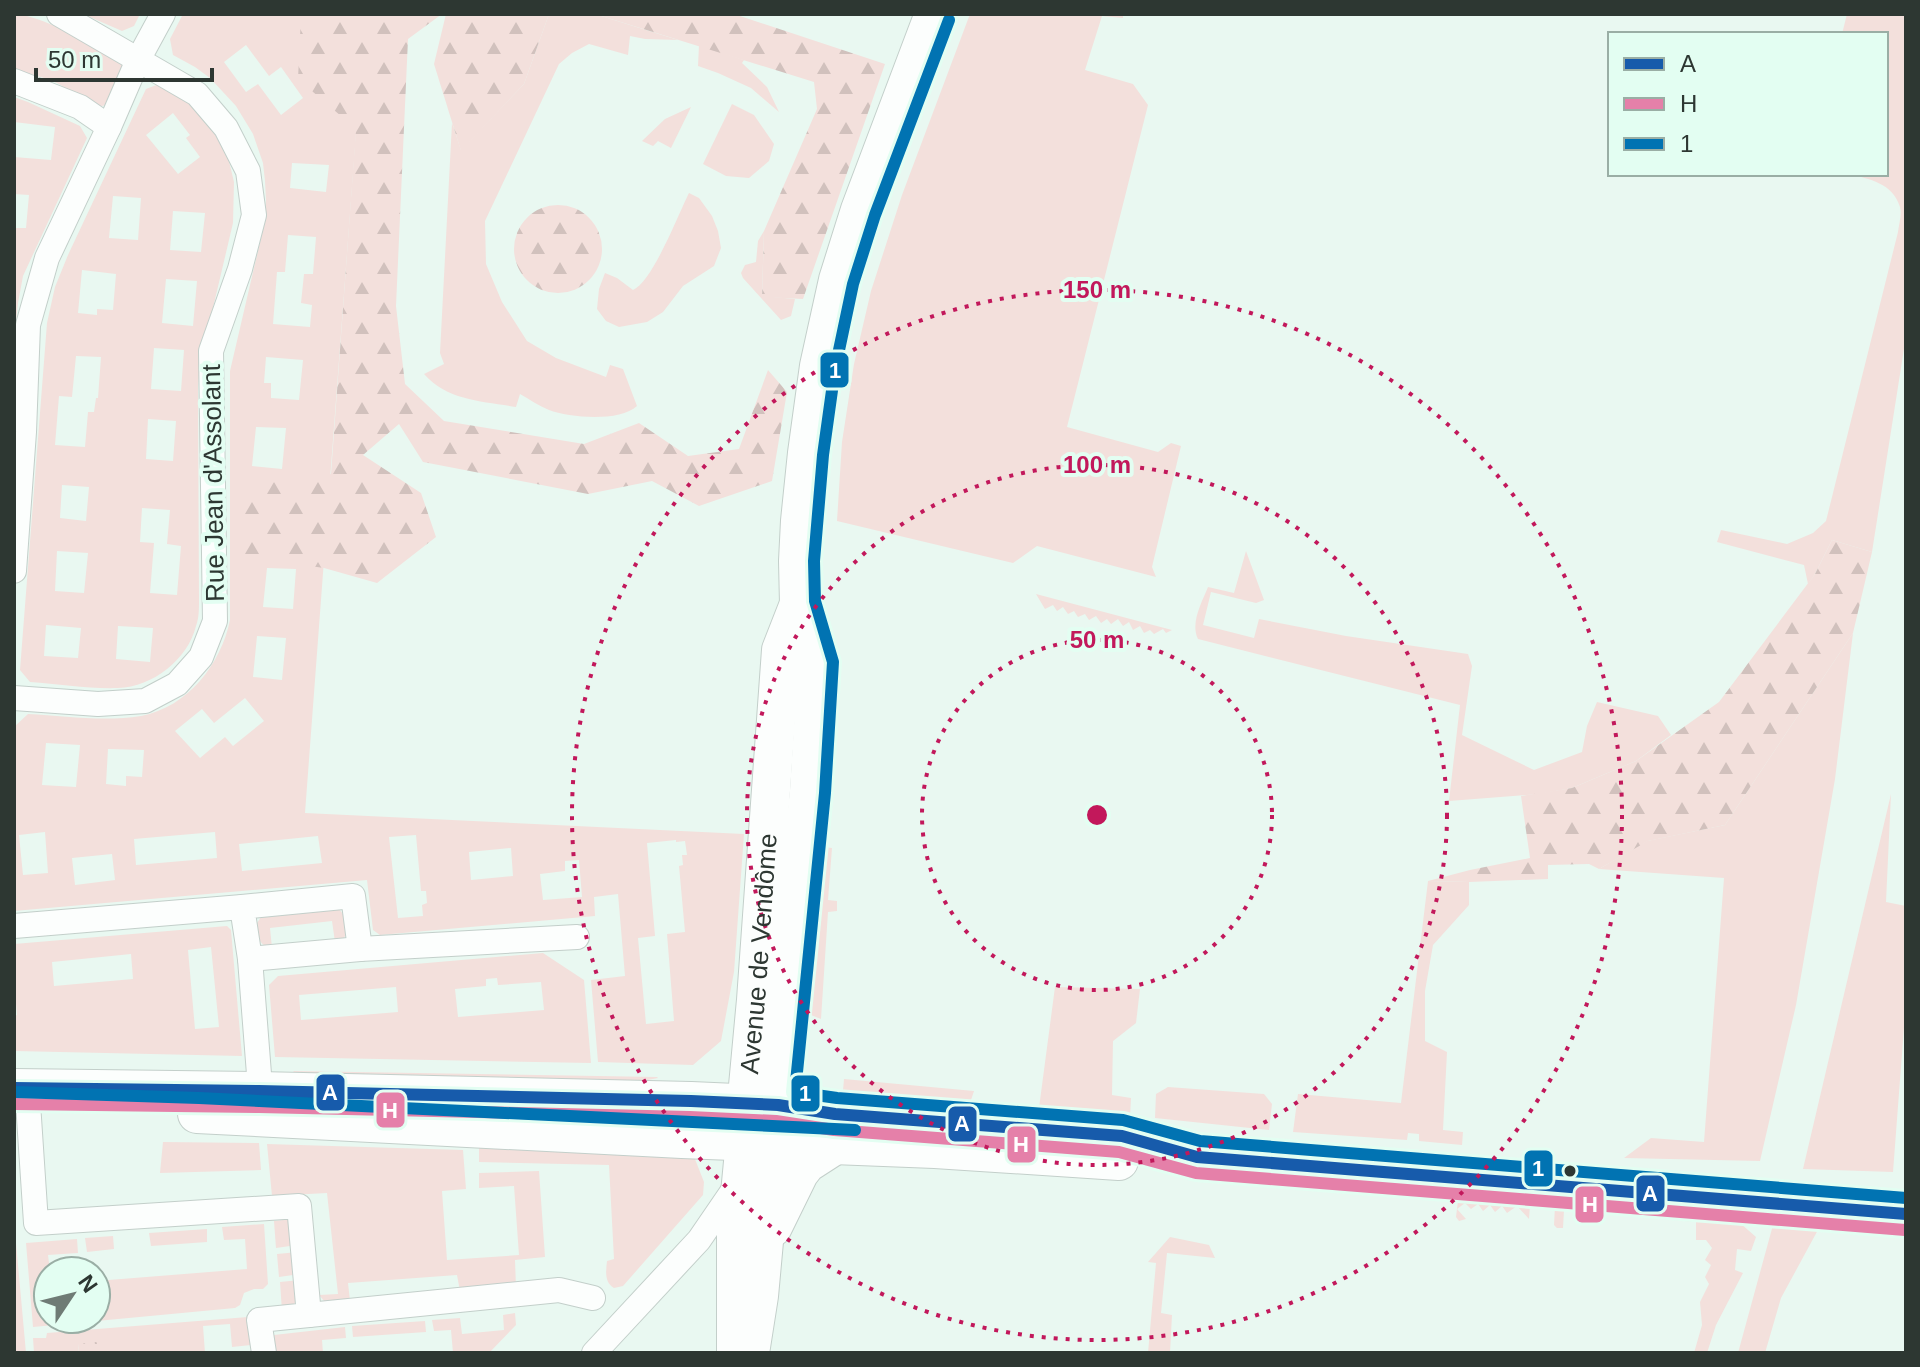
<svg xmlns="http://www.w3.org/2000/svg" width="1920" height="1367" font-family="Helvetica,sans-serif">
	<defs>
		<pattern id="forest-firs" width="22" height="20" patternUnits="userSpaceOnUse" patternTransform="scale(2)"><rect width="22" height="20" fill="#f3e0dc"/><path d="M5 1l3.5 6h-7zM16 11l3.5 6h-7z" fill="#d1c1bd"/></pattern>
		<pattern id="park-crowns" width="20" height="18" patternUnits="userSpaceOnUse" patternTransform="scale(2)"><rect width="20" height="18" fill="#f3e0dc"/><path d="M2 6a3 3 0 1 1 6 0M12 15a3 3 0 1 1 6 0" fill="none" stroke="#d1c1bd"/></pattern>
	</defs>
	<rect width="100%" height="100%" fill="#e9f8f1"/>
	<g fill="#f3e0dc" fill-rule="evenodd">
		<path d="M14 14C38 14 94 45 118 56L124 63C121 73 120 91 113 99 97 119 73 91 57 83 44 77 29 74 14 70Z"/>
		<path d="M83 14H140L134 26 122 31Z"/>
		<path d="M183 14H365L305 813 744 834 734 972 721 1041 693 1065 598 1062 591 980 625 976 618 894 594 897 595 916 380 935 373 930 367 880 14 911V727L28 714C65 716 104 722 141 716 188 707 221 664 230 620V371L264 225 266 200 265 181 263 163 253 134 236 106 210 78 195 67 173 55 170 39ZM246 45 269 76 281 67 303 98 281 115 258 84 246 92 224 62ZM292 163 329 165 326 192 290 188ZM288 235 316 237 313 274H304L301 303 312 305 310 327 273 324 277 272H285ZM266 357 303 360 299 400 271 398V383H264ZM256 427 286 428 282 469 252 466ZM267 568 296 569 293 609 263 607ZM257 636 286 638 282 680 253 677ZM245 698 264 721 233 746 225 737 200 758 175 731 202 709 214 723ZM46 743 80 745 76 787 42 785ZM108 749 144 750 142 777 126 776V786L106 784ZM45 832 48 873 23 875 19 835ZM215 832 217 858 136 865 134 839ZM416 835 421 891H426L427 903 422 905 423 916 398 918 389 837ZM318 836 322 863 242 871 239 844ZM676 840V842L685 841 687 855H682L683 865 679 866 685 932 667 934 674 1021 646 1024 638 938 655 936 647 843ZM511 848 513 876 471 880 469 852ZM112 854 115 880 75 885 72 858ZM579 860 582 897 543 900 540 874 565 871V861Z"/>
		<path d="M549 14H595L678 40 645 39 630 36 628 55 589 44 572 53 559 64 485 221 486 264 502 302 527 341 556 358 606 377 610 365 623 369 637 406C620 422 570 418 549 410 539 406 529 399 520 394L516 407C482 401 448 401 424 374L444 364 440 353 452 123 461 150 524 84Z"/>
		<path d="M970 14H1123V18L1102 16 1085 70 1133 84 1148 105 1067 427 1158 452 1171 443 1181 446 1152 567 1156 577 1037 546 1013 563 837 521 842 442 854 364 871 291 902 195Z"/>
		<path d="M1847 14H1906V336L1872 552 1832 540 1815 574 1808 584 1804 565 1717 542 1721 530 1787 544 1813 533 1826 521 1898 232C1899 224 1902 214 1900 207 1893 183 1869 179 1849 174H1886V34H1842Z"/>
		<path d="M699 45 744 60 742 63 767 87 779 112 751 88 718 73 698 66Z"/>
		<path d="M159 84 189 103 215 133 228 157 234 182 233 223 200 363 198 387 199 601C199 609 199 618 196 626 188 659 153 687 118 688 89 689 59 684 30 682L20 670 47 323 55 287 68 255 146 89ZM173 113 190 135 186 138 200 157 178 174 146 135ZM113 196 141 198 138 240 109 238ZM173 211 205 213 201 252 170 250ZM82 270 116 274 113 310 97 309V315L78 313ZM166 279 197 281 193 326 162 323ZM154 348 184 350 181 391 151 389ZM76 356 101 357 98 398H96L94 412H88L85 447 55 445 59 396 72 397ZM148 419 176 421 173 461 146 459ZM62 485 89 487 86 521 60 518ZM142 508 170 510 167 544 181 546 177 595 150 593 154 543 140 542ZM57 551 88 553 84 593 55 591ZM46 625 81 628 78 658 44 656ZM118 626 153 628 150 662 116 659Z"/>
		<path d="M14 97 28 102 80 126 87 138 23 276 18 303 14 340V228H26L29 195 14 194V157L51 160 55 127 14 122Z"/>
		<path d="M732 104 754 115 774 144 769 161 749 178 726 176 703 164Z"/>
		<path d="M691 107 671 148 658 141 653 146 642 141 665 119Z"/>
		<path d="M689 193 699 198 712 216 718 231 721 248 714 266 683 286 663 312 647 322 619 327 606 321 597 309 599 289 605 273 617 278 633 290C653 281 678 215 689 193Z"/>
		<path d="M764 231 762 296 795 299 791 316 781 320 743 278 741 273 745 265 756 262 758 241Z"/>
		<path d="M1246 551 1264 600 1256 603 1211 592 1203 625 1254 638 1259 619 1346 636 1468 654 1472 666 1462 735 1534 770 1582 752 1587 726 1597 702 1658 716 1671 735 1636 761 1572 788 1539 794 1449 801 1460 705 1198 639C1190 623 1202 602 1208 587L1234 593Z"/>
		<path d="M1036 594 1172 630 1166 633 1163 629 1154 634 1150 630 1144 633 1140 626 1133 630 1129 622 1123 626 1118 619 1111 624 1107 619 1101 623 1096 616 1089 620 1085 614 1078 617 1074 611 1068 614 1063 607 1057 611 1053 605 1045 609Z"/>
		<path d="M1853 633 1835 779 1796 1005 1760 1161 1624 1158 1651 1138 1704 1142 1724 878 1599 869 1647 841 1725 825Z"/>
		<path d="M1891 794 1886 902 1906 906V1001L1893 1172 1803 1169Z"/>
		<path d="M823 847 832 848 828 900 837 901V911L828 912 821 1019 811 1015Z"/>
		<path d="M1428 881 1469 882V905L1433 945 1425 991V1041L1447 1052 1443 1130 1463 1132 1462 1145 1419 1141V1134L1408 1133 1407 1140 1293 1132 1298 1094 1401 1103Z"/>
		<path d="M339 909 346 918V935L342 940 335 942 332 921 270 928 272 948C259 946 258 937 255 926L261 917Z"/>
		<path d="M227 926 231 930 242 1056 14 1051V1016L17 1015 14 981V944ZM211 947 219 1027 195 1029 188 950ZM131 954 133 979 54 986 52 962Z"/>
		<path d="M543 953 584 980 591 1063 275 1057 269 985 278 976ZM497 978 498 985 541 982 544 1010 458 1017 455 989 486 986V979ZM396 987 398 1012 301 1020 299 995Z"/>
		<path d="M1055 987 1140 989 1136 1023 1113 1041 1112 1095 1131 1098 1130 1118 1039 1108Z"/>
		<path d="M293 1071 657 1077 658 1078 637 1082 297 1075Z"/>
		<path d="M844 1079 974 1091 970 1103 856 1095 843 1091Z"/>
		<path d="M1168 1087 1264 1094 1272 1104 1269 1130 1155 1118 1156 1094Z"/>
		<path d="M163 1142 259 1143 261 1170 160 1173Z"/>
		<path d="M479 1143 693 1154 704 1182 703 1195 623 1286 614 1288C604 1282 606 1271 607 1261L614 1259 609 1165 479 1162Z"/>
		<path d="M267 1144 463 1150 466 1189 442 1191 447 1260 519 1255 514 1186 479 1188V1173L539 1171 545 1257 515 1260 516 1287 460 1291 457 1275 348 1283 350 1301 325 1302 319 1295 338 1294 327 1193 272 1196Z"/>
		<path d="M1458 1201 1530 1205 1529 1219 1517 1206 1507 1213 1502 1206 1495 1212 1490 1205 1483 1211 1478 1204 1471 1209 1465 1203 1457 1209 1466 1219 1459 1221 1456 1217Z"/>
		<path d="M1555 1206 1740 1223 1756 1237 1751 1251 1737 1249 1735 1270 1743 1273 1716 1325 1707 1353H1694L1702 1325 1700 1302 1709 1284 1705 1277 1711 1265 1705 1260 1712 1248 1706 1240H1696V1222L1564 1210 1563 1228H1557L1554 1225Z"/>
		<path d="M292 1219 297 1245 276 1248 274 1221Z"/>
		<path d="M14 1221 26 1353H14Z"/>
		<path d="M264 1224 268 1284 263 1289H254L244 1293 240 1305 235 1308 33 1327 26 1243 77 1239 78 1253 48 1255 50 1271H48V1319H96V1281L247 1269 245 1239 224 1240 222 1227Z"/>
		<path d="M1773 1225 1819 1228 1781 1298 1765 1353H1738Z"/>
		<path d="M207 1229V1242L151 1246 149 1233Z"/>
		<path d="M113 1236 114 1249 87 1252 85 1238Z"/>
		<path d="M1170 1237 1209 1245 1215 1258 1167 1253 1161 1313 1172 1315 1170 1353H1148L1156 1263 1148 1262Z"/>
		<path d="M298 1252 300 1274 279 1277 277 1254Z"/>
		<path d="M300 1280C298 1297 300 1305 282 1311L280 1282Z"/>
		<path d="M515 1313 516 1325 489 1353H453L451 1330 434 1331 432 1320 460 1318 462 1334 504 1330 503 1315Z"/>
		<path d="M248 1317 251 1345 232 1347 230 1324 203 1326 205 1353H105L108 1351 79 1344 78 1353H34L33 1338H46L47 1333Z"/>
		<path d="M425 1321 426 1332 353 1337 352 1326Z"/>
		<path d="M345 1327 346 1338 322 1340 323 1353H276L274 1335Z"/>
	</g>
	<g fill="url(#forest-firs)">
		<path d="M307 14H442L408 39 396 306 405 384 444 421 584 444 639 423 688 456 739 449 768 370 787 392 772 481 699 506 652 481 588 494 423 462 399 424 363 455 421 493 436 537 377 583 324 568 240 556 239 487 331 474 356 129 298 79 301 16Z"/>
		<path d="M446 14H549L524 84 461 151 434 64Z"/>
		<path d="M595 14H734L885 64 803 299 762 297 764 231 817 109 814 82Z"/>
		<circle cx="558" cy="249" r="44"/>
		<path d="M1832 540 1872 552 1853 633 1725 825 1648 841 1599 869 1589 864 1548 865V879L1469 882 1428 881 1470 870 1530 858 1521 796 1572 788 1636 761 1719 702 1815 574Z"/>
	</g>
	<path fill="url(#park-crowns)" d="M96 1342 106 1346 108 1351 105 1353H78L79 1344Z"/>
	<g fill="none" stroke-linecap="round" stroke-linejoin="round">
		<defs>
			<g id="minor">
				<path d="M14 81 80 107 109 127"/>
				<path d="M14 571 24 432 28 325 47 258 109 127 138 60 163 14"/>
				<path d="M14 698 98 704 145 701 177 684 201 657 215 621 211 351 240 269 254 215 248 171 226 128 197 94 59 14"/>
				<path d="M14 926 242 907"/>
				<path d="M250 959 360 949 577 937"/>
				<path d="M27 1088 36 1223 299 1206 309 1315 259 1320 264 1353"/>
				<path d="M259 1103V1074L250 959 242 907 353 896 360 949"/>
				<path d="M309 1315 559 1290 593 1298"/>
				<path d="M594 1353 699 1240 736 1186"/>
			</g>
			<g id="secondary">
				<path d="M774 1229 801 1174 808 1165 839 1145"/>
				<path d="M734 1353V1235L743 1141"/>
				<path d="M752 1353 761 1296 775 1143"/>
			</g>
			<g id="primary">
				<path d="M14 1088 259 1091 691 1101 778 1105 835 1114 1030 1128 1122 1136 1197 1157 1576 1188C1621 1188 1665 1196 1710 1199 1775 1204 1841 1208 1906 1214"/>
				<path d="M197 1114 682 1139 935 1149 1119 1161"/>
				<path d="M777 1128 787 999 809 791 817 661 799 604 798 561 800 521 807 453 819 366 838 280 860 210 934 14"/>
				<path id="s1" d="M744 1129 756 1000 781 650 799 604"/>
			</g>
		</defs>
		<use href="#minor" stroke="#c3cfca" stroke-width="26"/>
		<use href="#secondary" stroke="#c3cfca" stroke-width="36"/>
		<use href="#primary" stroke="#c3cfca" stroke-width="40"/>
		<use href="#minor" stroke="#fcfefd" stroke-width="24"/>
		<use href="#secondary" stroke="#fcfefd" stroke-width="34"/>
		<use href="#primary" stroke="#fcfefd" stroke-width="38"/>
		<defs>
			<path id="bus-1" d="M14 1088 259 1091 691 1101 778 1105 835 1114 1122 1136 1197 1157 1906 1214"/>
			<path id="bus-2" d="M14 1104 259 1107 690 1117 776 1121 834 1130 1119 1152 1196 1173 1905 1230"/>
			<g id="bus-3">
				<path d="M949 20 875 215 853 284 835 369 823 455 814 561 815 601 833 662 825 793 795 1092 837 1098 1123 1120 1200 1141 1906 1198"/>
				<path d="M15 1092 199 1098 855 1130"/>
			</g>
		</defs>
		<use href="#bus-1" stroke="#e3fef2" stroke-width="18"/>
		<use href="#bus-2" stroke="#e3fef2" stroke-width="18"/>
		<use href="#bus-3" stroke="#e3fef2" stroke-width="18"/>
		<use href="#bus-1" stroke="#175bab" stroke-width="12"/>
		<use href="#bus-2" stroke="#e580a9" stroke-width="12"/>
		<use href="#bus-3" stroke="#0173b2" stroke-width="12"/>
	</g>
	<g fill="none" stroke="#c2185b" stroke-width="4" stroke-dasharray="4 8">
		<circle cx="1097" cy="815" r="175"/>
		<circle cx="1097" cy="815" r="350"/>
		<circle cx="1097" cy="815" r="525"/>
	</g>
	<circle fill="#2d3732" stroke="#e3fef2" stroke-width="3" cx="1570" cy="1171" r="7"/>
	<g text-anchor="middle" stroke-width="8" stroke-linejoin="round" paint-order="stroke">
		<g font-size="26" fill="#2d3732" stroke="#e3fef2">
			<text transform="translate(213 483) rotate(-91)" y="9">Rue Jean d'Assolant</text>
			<text dy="9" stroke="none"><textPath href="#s1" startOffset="176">Avenue de Vendôme</textPath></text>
		</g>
	</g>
	<circle cx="1097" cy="815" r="12" fill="#c2185b" stroke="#e3fef2" stroke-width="4"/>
	<g font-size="24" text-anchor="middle" font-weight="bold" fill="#c2185b" stroke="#e3fef2" stroke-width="8" stroke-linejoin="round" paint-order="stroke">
		<text x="1097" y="298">150 m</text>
		<text x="1097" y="473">100 m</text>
		<text x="1097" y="648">50 m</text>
	</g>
	<g stroke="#e3fef2" stroke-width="3">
		<rect x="819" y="351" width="31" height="38" rx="8" fill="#0173b2"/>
		<rect x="315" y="1073" width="31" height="39" rx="8" fill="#175bab"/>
		<rect x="790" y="1074" width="31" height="39" rx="8" fill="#0173b2"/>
		<rect x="375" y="1091" width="31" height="38" rx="8" fill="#e580a9"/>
		<rect x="947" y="1105" width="31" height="38" rx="8" fill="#175bab"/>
		<rect x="1006" y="1125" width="31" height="39" rx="8" fill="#e580a9"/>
		<rect x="1523" y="1149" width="31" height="39" rx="8" fill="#0173b2"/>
		<rect x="1635" y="1174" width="31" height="39" rx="8" fill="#175bab"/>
		<rect x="1574" y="1185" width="31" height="39" rx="8" fill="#e580a9"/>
	</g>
	<g font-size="22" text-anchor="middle" font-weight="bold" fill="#fff">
		<text x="835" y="378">1</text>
		<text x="330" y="1100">A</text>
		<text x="805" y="1101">1</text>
		<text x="390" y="1118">H</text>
		<text x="962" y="1131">A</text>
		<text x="1021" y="1152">H</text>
		<text x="1538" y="1176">1</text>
		<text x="1650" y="1201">A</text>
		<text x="1590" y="1212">H</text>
	</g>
	<rect width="1920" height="1367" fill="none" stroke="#2d3732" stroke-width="32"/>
	<rect x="1608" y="32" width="280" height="144" fill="#e3fef2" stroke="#9aaea5" stroke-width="2"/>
	<rect x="1624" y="58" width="40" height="12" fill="#175bab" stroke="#9aaea5" stroke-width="2"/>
	<text x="1680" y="72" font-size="24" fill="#2d3732">A</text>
	<rect x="1624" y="98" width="40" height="12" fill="#e580a9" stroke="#9aaea5" stroke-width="2"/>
	<text x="1680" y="112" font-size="24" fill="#2d3732">H</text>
	<rect x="1624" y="138" width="40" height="12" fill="#0173b2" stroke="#9aaea5" stroke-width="2"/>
	<text x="1680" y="152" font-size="24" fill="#2d3732">1</text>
	<g transform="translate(72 1295) rotate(55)"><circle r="38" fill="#e3fef2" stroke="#9aaea5" stroke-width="2"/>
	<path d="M0-6L14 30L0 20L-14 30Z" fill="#6f7b75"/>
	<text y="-12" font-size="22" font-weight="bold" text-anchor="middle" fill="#2d3732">N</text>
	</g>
	<path d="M36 68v12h176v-12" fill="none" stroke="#2d3732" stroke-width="4"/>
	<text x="48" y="68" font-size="24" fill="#2d3732" stroke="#e3fef2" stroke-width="6" paint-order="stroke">50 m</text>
</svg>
